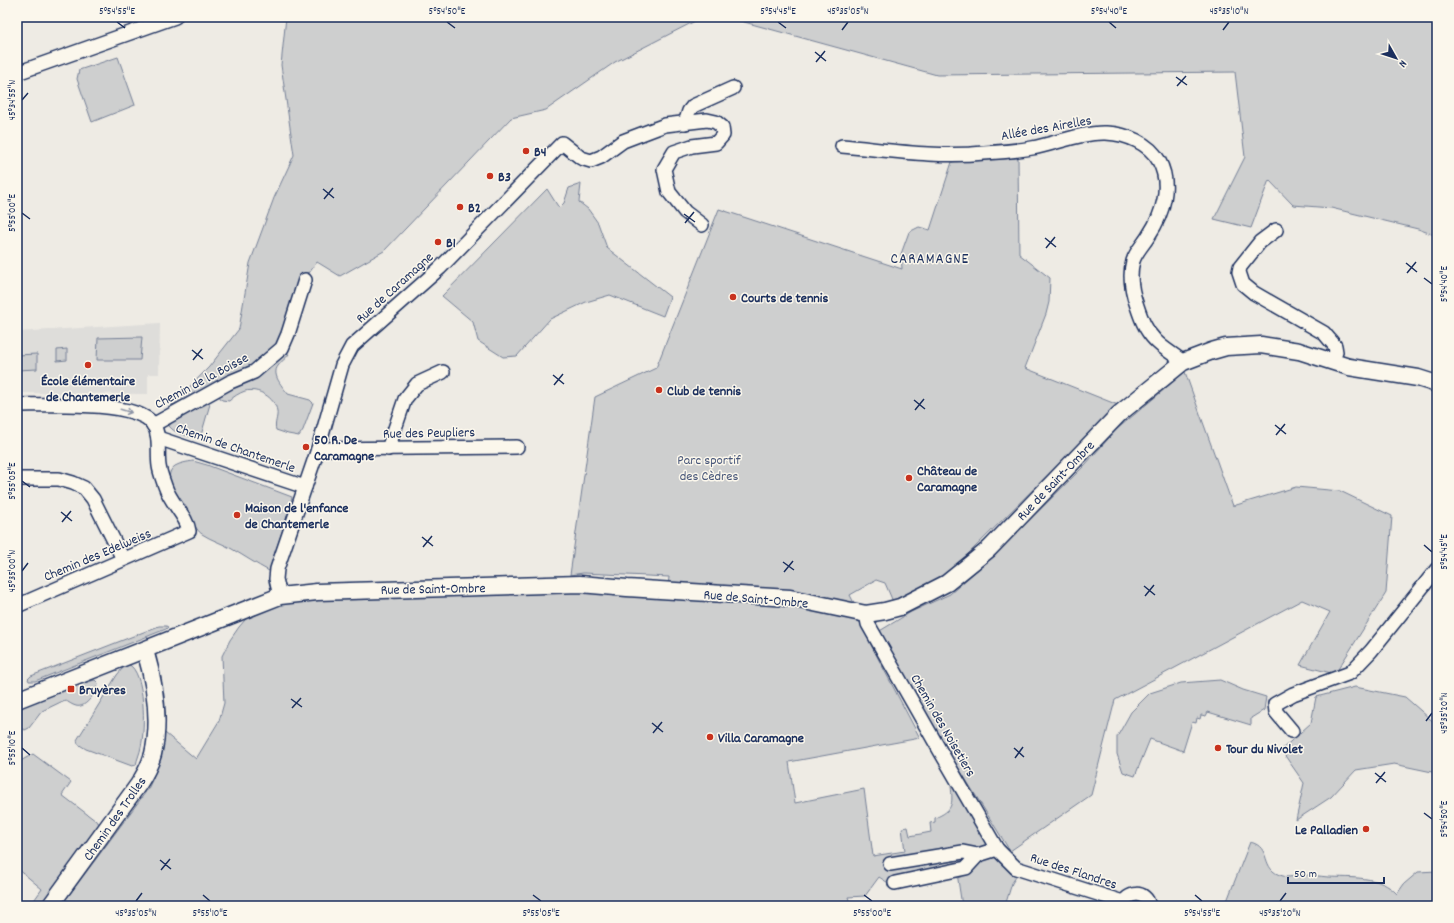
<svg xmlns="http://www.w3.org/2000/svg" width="1454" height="923" font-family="Dekko,sans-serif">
	<rect width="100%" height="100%" fill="#eeebe4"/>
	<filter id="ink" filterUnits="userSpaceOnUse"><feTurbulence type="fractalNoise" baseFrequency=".025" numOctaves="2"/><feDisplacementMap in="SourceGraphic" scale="8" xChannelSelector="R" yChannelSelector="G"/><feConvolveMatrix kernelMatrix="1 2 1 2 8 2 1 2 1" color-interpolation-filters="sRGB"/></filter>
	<g filter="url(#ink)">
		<path fill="#deddda" d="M160 323 159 374H148V394L17 393V332Z"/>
		<g fill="#cecfcf" stroke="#747f96">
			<path d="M286 17H715L699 19 615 62 546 110 511 118 384 251 340 276 317 262 294 294 282 338 261 360 171 406 209 367 239 329 250 263 274 198 294 155 281 65Z"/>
			<path d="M726 17H1437V236L1418 229 1331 208 1293 205 1269 180 1251 228 1214 219 1245 157 1235 72 937 75Z"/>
			<path d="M118 57 135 105 92 122 77 79 79 70Z"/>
			<path d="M1018 158 1019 254 1050 278 1049 302 1046 314 1025 368 1118 405 947 575 894 604 885 583 876 580 850 595 858 611 668 586 669 577 583 573 570 575 595 397 656 368 719 209 902 269 901 254 909 232 919 227 930 230 952 162Z"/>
			<path d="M581 184 579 202 588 209 598 223 607 248 670 297 663 316 610 295 586 302 550 319 517 356 503 357 478 341 473 322 442 296 547 189 559 208 564 203 569 188Z"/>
			<path d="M142 337 140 360H97L98 338Z"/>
			<path d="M67 349V360L57 361V350Z"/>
			<path d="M285 353 289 354C286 359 281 361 278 366 271 375 283 387 288 394L310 400 313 403 303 430 299 436 288 434 276 430C274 423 278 418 277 411 275 397 258 388 245 391 239 393 233 397 229 401L222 400 218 395Z"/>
			<path d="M37 354V369L17 370V355Z"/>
			<path d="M1185 372 1233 506 1296 487 1340 491 1392 516 1386 593 1335 674 1300 665 1330 612 1302 600 1115 700 1091 795 1010 851 942 741 878 632 911 612 950 594 993 556 1085 465 1116 430Z"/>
			<path d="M204 402 210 404 200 439C189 436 176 435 169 426L176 418Z"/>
			<path d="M193 461 207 465 292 497 289 511 269 571C256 564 244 556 232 549 222 543 211 540 202 534 197 531 193 522 189 517 181 507 159 477 175 466 180 463 187 462 193 461Z"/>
			<path d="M584 589 785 601 862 620 871 640 870 643 920 738 789 762 795 803 864 789 873 856 905 851 902 828 908 827 910 836 931 832 930 823 935 822V818C953 810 953 805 951 786L955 784 1018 874 1012 883 1005 906H962L957 873 893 886 879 877 865 896 848 897 851 906H61L148 789 153 778 165 733 196 759 219 721 224 703 222 656 230 640 239 627 257 606 320 597Z"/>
			<path d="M159 626H166L168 627 166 629 35 681H29L28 679 31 676Z"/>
			<path d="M128 664C146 672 145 730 141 747 140 753 137 759 136 765L132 766 86 749 78 744 77 740 117 675 122 669Z"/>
			<path d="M95 680 98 683C97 691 86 709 76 706 72 705 68 702 65 700L42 711 29 728 25 730 17 726V709L75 685Z"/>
			<path d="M1220 680 1243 690 1266 697 1264 710 1251 718V725L1208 712 1206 716 1201 715 1200 719 1197 718 1196 723 1192 722 1183 751 1150 739 1135 776 1123 772 1117 754V737L1131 712 1150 693 1181 683Z"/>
			<path d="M1355 687 1405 697 1437 725V773L1394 764 1356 770 1331 797 1296 820 1304 783 1281 750 1311 723 1316 697Z"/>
			<path d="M33 754 71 782 62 795 100 824 42 906H30L42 889 17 868V763Z"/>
			<path d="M1250 842C1273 847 1259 870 1283 876 1289 878 1294 876 1301 875 1310 875 1319 876 1328 877 1351 878 1380 875 1397 894L1404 884 1418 872 1437 871V906H1225Z"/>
		</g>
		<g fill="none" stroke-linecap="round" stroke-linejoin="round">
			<defs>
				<g id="minor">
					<path d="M17 73 175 17"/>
					<path d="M685 123 689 111 693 106 733 88"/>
					<path d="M842 146C888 150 937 158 984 153 1000 152 1016 151 1032 148 1055 144 1082 132 1106 133 1127 134 1149 143 1159 161 1172 185 1163 214 1149 235 1144 244 1136 251 1133 261 1129 275 1132 292 1137 306 1141 318 1145 330 1155 340 1163 349 1174 354 1183 362"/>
					<path d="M1276 230 1260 242 1240 267 1239 272 1243 284 1254 293 1324 333 1335 346 1336 352 1334 357 1327 360"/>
					<path d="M17 405C46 405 135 400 153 424 161 436 157 453 159 466 160 473 163 480 165 486 171 504 187 516 189 531L17 606"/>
					<path d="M153 425 230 382 254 372 282 348 288 334 305 280"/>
					<path d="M158 438 305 487"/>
					<path d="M318 449 517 447"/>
					<path d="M388 449 405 399 417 384 443 372"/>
					<path d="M17 479H59L73 483 84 488 93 499 123 559"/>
					<path d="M280 596 276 579 277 569 318 449 342 365 352 346 440 268 562 143 581 158 591 161 601 157 623 141 665 125 707 120 716 122 722 127 723 135 716 143 692 146 674 152 664 169 669 192 685 212 702 225"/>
					<path d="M866 614 868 624 939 749 997 849 1016 868 1123 902"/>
					<path d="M1292 731 1276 712 1275 704 1293 694 1350 673 1371 651 1437 569"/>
					<path d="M890 864 963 852 978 855 997 849"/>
					<path d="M895 883 966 868 978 855"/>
					<path d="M1122 906C1127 891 1146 890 1149 906"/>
				</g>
				<g id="tertiary">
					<path d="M17 700 280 596 317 592 580 584 627 588 790 598 866 614 885 611 900 607 947 583 989 549 1119 414 1183 362 1212 351 1226 347 1261 345 1299 351 1349 367 1418 378 1437 384"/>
					<path d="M50 906 138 785C144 776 150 765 153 754 161 720 155 684 145 650"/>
				</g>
			</defs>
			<use href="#minor" stroke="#1b2f5e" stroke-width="16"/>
			<use href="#tertiary" stroke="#1b2f5e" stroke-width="19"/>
			<use href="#minor" stroke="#fbf7ec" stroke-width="13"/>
			<use href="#tertiary" stroke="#fbf7ec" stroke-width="16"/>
		</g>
		<defs><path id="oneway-shaft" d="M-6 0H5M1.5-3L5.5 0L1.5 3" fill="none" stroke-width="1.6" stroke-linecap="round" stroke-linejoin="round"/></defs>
		<use stroke="#8b93a5" href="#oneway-shaft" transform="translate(126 411) rotate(17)"/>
	</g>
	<path fill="none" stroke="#1b2f5e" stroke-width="1.5" d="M117 22 125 28M447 22 455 28M778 22 786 28M1109 22 1116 28M842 30 848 22M1223 30 1229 22M815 52 826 61M816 62 825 51M1176 77 1187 85M1177 86 1186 76M22 100 28 93M323 189 334 198M324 199 333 188M22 213 30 219M684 214 695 222M685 223 694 212M1045 238 1056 247M1046 248 1055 237M1406 263 1417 272M1407 273 1416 262M1424 278 1432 284M192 350 203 359M193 360 202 349M553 375 564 384M554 385 563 374M914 400 925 409M915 410 924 399M1275 425 1286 434M1276 435 1285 424M22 481 30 487M61 512 72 521M62 522 71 511M422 537 433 546M1424 545 1432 552M423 547 432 536M783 562 794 570M22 571 28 563M784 572 793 561M1144 586 1155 595M1145 596 1154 585M291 699 302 707M292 708 301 698M1426 721 1432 713M652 723 663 732M653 733 662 722M22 748 30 755M1014 748 1024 757M1015 758 1023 747M1375 773 1386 782M1376 783 1385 772M1424 813 1432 819M160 860 171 869M161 870 170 859M203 895 210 901M533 895 541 901M864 895 872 901M1195 895 1202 901M136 901 142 893M1280 901 1286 893"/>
	<g fill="#c8321e" stroke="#fbf7ec" stroke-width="1.5">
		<circle cx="526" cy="151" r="4"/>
		<circle cx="490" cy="176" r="4"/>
		<circle cx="460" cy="207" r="4"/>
		<circle cx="438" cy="242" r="4"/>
		<circle cx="733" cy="297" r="4"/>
		<circle cx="88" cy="365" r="4"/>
		<circle cx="659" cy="390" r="4"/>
		<circle cx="306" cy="447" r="4"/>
		<circle cx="909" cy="478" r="4"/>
		<circle cx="237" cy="515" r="4"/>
		<rect x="67" y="685" width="8" height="8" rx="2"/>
		<circle cx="710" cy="737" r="4"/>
		<circle cx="1218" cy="748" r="4"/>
		<circle cx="1366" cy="829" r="4"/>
	</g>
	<g text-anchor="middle" stroke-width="3" stroke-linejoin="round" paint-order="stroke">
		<g font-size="14" fill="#1b2f5e" stroke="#fbf7ec">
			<text transform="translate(1046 127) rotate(-10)" y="5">Allée des Airelles</text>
			<text transform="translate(394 287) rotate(-42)" y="5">Rue de Caramagne</text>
			<text transform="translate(201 380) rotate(-28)" y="5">Chemin de la Boisse</text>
			<text transform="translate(429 432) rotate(-1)" y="5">Rue des Peupliers</text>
			<text transform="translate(236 447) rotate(19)" y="5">Chemin de Chantemerle</text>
			<text transform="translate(1055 480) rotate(-46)" y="5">Rue de Saint-Ombre</text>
			<text transform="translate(97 554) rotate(-23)" y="5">Chemin des Edelweiss</text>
			<text transform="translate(433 588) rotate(-1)" y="5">Rue de Saint-Ombre</text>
			<text transform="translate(756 598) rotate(5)" y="5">Rue de Saint-Ombre</text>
			<text transform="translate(944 725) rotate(60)" y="5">Chemin des Noisetiers</text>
			<text transform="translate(114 818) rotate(-55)" y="5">Chemin des Trolles</text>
			<text transform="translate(1074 870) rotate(18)" y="5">Rue des Flandres</text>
		</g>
		<g font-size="14" font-weight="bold" fill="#1b2f5e" stroke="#fbf7ec" text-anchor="start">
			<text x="534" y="156">B4</text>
			<text x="498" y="181">B3</text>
			<text x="468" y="212">B2</text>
			<text x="446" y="247">B1</text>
			<text x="741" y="302">Courts de tennis</text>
			<text x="88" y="385" text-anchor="middle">École élémentaire<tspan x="88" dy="16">de Chantemerle</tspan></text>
			<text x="667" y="395">Club de tennis</text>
			<text x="314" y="444">50 R. De<tspan x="314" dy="16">Caramagne</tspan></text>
			<text x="917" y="475">Château de<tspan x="917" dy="16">Caramagne</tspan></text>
			<text x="245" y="512">Maison de l'enfance<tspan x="245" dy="16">de Chantemerle</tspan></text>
			<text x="79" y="694">Bruyères</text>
			<text x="718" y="742">Villa Caramagne</text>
			<text x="1226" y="753">Tour du Nivolet</text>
			<text x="1358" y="834" text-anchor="end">Le Palladien</text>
		</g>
		<g font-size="14" fill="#48577a" stroke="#fbf7ec">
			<text x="709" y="464">Parc sportif<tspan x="709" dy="16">des Cèdres</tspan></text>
		</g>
		<g font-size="15" letter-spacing="1" fill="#1b2f5e" stroke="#fbf7ec">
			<text x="930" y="263">CARAMAGNE</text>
		</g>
	</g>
	<rect width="1454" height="923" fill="none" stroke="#fbf7ec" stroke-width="44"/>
	<g transform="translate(1396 58) rotate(129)" stroke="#fbf7ec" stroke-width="3" paint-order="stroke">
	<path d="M0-3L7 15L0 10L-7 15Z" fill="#1b2f5e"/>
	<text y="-6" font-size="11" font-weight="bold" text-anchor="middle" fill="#1b2f5e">N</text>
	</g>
	<path d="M1288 877v6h96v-6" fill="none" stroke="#1b2f5e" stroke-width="2"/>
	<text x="1294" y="877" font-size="12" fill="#1b2f5e" stroke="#fbf7ec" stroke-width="3" paint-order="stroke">50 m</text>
	<rect x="22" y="22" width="1410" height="879" fill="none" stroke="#1b2f5e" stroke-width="1.5"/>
	<g font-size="10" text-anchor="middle" fill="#1b2f5e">
		<text x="117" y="14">5°54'55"E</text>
		<text x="447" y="14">5°54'50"E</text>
		<text x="778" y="14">5°54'45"E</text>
		<text x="848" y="14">45°35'05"N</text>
		<text x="1109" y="14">5°54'40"E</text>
		<text x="1229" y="14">45°35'10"N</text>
		<text transform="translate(11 100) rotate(-90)" y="4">45°34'55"N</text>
		<text transform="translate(11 213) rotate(-90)" y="4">5°55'00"E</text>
		<text transform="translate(1443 284) rotate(-90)" y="4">5°54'40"E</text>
		<text transform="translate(11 481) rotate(-90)" y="4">5°55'05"E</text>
		<text transform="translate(1443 552) rotate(-90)" y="4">5°54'45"E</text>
		<text transform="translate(11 571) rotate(-90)" y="4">45°35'00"N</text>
		<text transform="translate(1443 713) rotate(-90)" y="4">45°35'20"N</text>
		<text transform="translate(11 748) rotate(-90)" y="4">5°55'10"E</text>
		<text transform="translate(1443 819) rotate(-90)" y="4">5°54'50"E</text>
		<text x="136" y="916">45°35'05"N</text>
		<text x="210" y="916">5°55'10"E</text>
		<text x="541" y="916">5°55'05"E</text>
		<text x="872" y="916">5°55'00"E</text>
		<text x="1202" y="916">5°54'55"E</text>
		<text x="1280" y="916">45°35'20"N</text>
	</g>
</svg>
